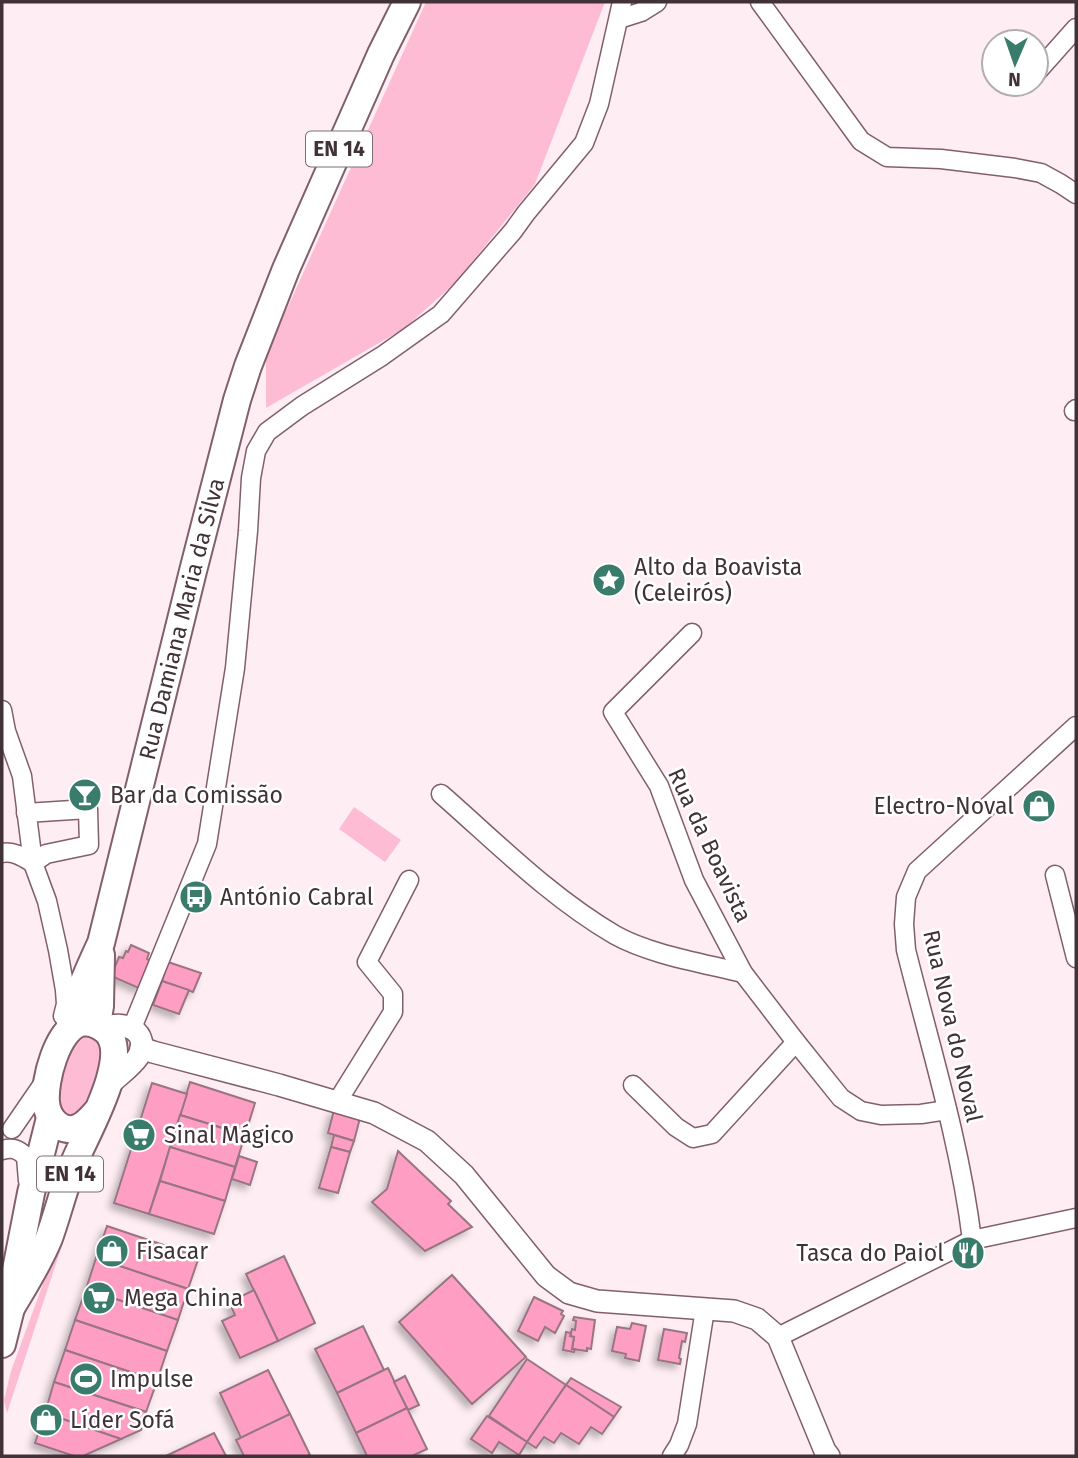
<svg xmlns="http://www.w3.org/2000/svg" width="1078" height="1458" font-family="'Fira Sans',sans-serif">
	<defs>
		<filter id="shadow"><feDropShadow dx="-4.5" dy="4.5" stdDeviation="3.5" flood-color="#0004"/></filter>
	</defs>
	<rect width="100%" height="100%" fill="#feeef3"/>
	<g fill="#fdbcd3">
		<path d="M426 2H605L535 184 456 282 405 328 266 408V355Z"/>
		<path d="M354 807 401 840 385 862 339 829Z"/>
		<path d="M86 1033 95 1036 102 1049 96 1089 80 1116 62 1118 56 1084 72 1043Z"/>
		<path d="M93 1148H94L7 1413 4 1400 11 1371Z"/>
	</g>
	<g fill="#ff9ec3" stroke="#987582" stroke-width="2" filter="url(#shadow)">
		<path d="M131 945 149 953 147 959 152 962 141 989 111 976 119 957 123 958 126 951 128 952Z"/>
		<path d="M168 962 201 973 193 992 162 981Z"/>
		<path d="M162 981 189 990 179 1014 153 1005Z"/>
		<path d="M190 1082 255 1103 245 1135 180 1115Z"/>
		<path d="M152 1083 187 1094 149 1214 114 1203Z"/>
		<path d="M334 1110 360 1118 354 1141 328 1133Z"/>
		<path d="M180 1115 245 1135 235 1167 170 1147Z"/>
		<path d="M334 1135 354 1141 350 1152 331 1147Z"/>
		<path d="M170 1147 235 1167 225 1201 160 1181Z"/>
		<path d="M331 1147 350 1152 338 1193 319 1188Z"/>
		<path d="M398 1151 451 1201 448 1204 472 1227 425 1251 372 1202 387 1189Z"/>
		<path d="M239 1156 257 1162 250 1185 232 1179Z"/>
		<path d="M160 1181 225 1201 214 1234 149 1214Z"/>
		<path d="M107 1226 199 1257 188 1289 96 1258Z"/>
		<path d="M284 1256 315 1323 278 1341 246 1274Z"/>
		<path d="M96 1258 188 1289 178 1320 86 1289Z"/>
		<path d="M452 1275 526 1357 472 1404 399 1322Z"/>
		<path d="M86 1289 178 1320 167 1351 75 1320Z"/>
		<path d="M254 1290 278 1341 240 1358 222 1321 235 1315 229 1302Z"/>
		<path d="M534 1297 563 1311 561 1314 564 1316 555 1333 545 1327 538 1341 518 1331Z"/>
		<path d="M574 1317 595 1320 591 1349 587 1348V1351L572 1349 574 1337 570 1336 572 1329 575 1330 576 1321 573 1320Z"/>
		<path d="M75 1320 167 1351 157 1381 65 1350Z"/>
		<path d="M632 1323 646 1326 639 1361 625 1358 626 1354 612 1351 617 1327 630 1329Z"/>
		<path d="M363 1326 384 1370 337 1393 315 1349Z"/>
		<path d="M664 1329 687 1333 685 1342 682 1341 679 1358 681 1359 680 1364 658 1360Z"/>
		<path d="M566 1332 571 1333 570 1336 574 1337 572 1349H575L574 1352 563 1350Z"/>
		<path d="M65 1350 157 1381 146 1412 54 1382Z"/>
		<path d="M527 1359 566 1385 527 1442 489 1416Z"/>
		<path d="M388 1368 407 1408 356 1433 337 1393Z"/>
		<path d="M268 1370 290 1414 241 1438 220 1393Z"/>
		<path d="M405 1376 419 1405 408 1410 394 1382Z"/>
		<path d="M571 1378 621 1407 614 1417 566 1385Z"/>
		<path d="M54 1382 146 1412 141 1430 121 1439 45 1413Z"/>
		<path d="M566 1385 614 1417 602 1434 591 1427 579 1444 561 1433 554 1443 544 1437 536 1448 527 1442Z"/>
		<path d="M407 1408 427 1449 412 1456H367L356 1433Z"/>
		<path d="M45 1413 121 1439 83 1456H74L35 1443Z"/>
		<path d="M290 1414 310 1455 307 1456H244L236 1440Z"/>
		<path d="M487 1416 527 1442 519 1455 499 1442 492 1453 471 1439Z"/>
		<path d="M214 1433 226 1456H166Z"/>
	</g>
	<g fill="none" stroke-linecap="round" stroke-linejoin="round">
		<defs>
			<g id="minor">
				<path d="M760 2 861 141 887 157 941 159 1015 168 1041 173 1061 184 1076 194"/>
				<path d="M619 19 641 12 657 2"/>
				<path d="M1036 73 1076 28"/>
				<path d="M1074 411 1076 409"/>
				<path d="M692 633 613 712 659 786 694 880 743 973 796 1042 841 1098 861 1111 881 1115 921 1114 947 1110"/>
				<path d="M2 710 6 731 22 776 33 863 47 901 58 950 65 990 66 1004 63 1016"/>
				<path d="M441 794C497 843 550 897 615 935 651 955 703 963 743 973"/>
				<path d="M26 813 88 809 89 845 46 854 33 863"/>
				<path d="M2 853C14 851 23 857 33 863"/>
				<path d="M1055 875 1076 958"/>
				<path d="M132 1028 207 844 235 668 248 531 251 478 256 451 267 432 302 406 382 356 441 314 513 231 526 213 584 143 599 104 622 2"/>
				<path d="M633 1085 676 1127 693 1138 712 1134 796 1042"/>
				<path d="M337 1102 393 1012V994L367 962 409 880"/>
				<path d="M12 1129 45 1081"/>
				<path d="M2 1150C13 1147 18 1149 26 1157L28 1181"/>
				<path d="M972 1240C960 1142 930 1046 906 950L904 924 906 897 917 871 1076 726"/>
				<path d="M778 1337 972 1240 1076 1218"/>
				<path d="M672 1456 679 1445 687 1424 705 1309"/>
			</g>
			<g id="tertiary">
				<path d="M103 1029C123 1018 152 1032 138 1057 131 1067 118 1076 109 1085"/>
				<path d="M141 1048 153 1052 279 1085 374 1113 427 1141 464 1175 546 1276 569 1293 597 1301 734 1311 757 1319 778 1337 825 1451 829 1456"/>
			</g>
			<g id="primary">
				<path d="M97 1025 100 1006 101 955"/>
				<path id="s1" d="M69 1030C75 999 88 971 101 943L193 571 237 400 248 366 286 269 381 54 407 2"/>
				<path d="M11 1308C24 1286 39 1263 49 1238 58 1213 64 1187 74 1163 85 1135 134 1054 105 1030 97 1024 90 1021 80 1023 57 1030 44 1081 46 1102 47 1117 60 1134 77 1128 85 1125 92 1117 97 1111"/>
				<path d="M2 1344 11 1308 15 1275 31 1193 50 1118"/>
			</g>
		</defs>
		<use href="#minor" stroke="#815f6b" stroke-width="21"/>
		<use href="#tertiary" stroke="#815f6b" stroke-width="24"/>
		<use href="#primary" stroke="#815f6b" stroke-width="30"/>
		<use href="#minor" stroke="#fff" stroke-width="18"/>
		<use href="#tertiary" stroke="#fff" stroke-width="21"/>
		<use href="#primary" stroke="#fff" stroke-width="26"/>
	</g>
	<defs>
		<symbol id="sight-disc" viewBox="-11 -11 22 22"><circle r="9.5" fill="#3a7c6c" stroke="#fff"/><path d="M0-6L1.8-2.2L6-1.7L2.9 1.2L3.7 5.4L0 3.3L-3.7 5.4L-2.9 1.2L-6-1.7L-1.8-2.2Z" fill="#fff"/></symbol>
		<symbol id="bar-disc" viewBox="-11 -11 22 22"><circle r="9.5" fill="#3a7c6c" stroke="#fff"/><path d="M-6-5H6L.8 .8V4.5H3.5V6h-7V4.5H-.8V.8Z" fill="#fff"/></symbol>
		<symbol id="shop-disc" viewBox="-11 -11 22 22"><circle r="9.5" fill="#3a7c6c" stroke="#fff"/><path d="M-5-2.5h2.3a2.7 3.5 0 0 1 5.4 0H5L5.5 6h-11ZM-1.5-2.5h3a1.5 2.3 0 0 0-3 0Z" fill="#fff"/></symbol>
		<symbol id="bus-disc" viewBox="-11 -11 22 22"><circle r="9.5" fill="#3a7c6c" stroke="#fff"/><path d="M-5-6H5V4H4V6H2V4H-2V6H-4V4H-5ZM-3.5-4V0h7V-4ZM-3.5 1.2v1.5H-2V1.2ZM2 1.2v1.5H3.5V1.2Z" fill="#fff"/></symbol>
		<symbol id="supermarket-disc" viewBox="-11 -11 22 22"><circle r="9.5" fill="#3a7c6c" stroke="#fff"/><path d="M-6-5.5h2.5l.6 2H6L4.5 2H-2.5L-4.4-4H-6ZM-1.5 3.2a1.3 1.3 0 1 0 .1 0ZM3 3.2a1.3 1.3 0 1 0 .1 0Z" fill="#fff"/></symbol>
		<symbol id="restaurant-disc" viewBox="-11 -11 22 22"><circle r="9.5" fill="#3a7c6c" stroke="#fff"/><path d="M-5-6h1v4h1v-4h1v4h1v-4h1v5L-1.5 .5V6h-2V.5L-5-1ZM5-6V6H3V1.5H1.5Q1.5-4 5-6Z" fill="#fff"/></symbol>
		<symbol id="stadium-disc" viewBox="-11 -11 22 22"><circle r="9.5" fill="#3a7c6c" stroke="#fff"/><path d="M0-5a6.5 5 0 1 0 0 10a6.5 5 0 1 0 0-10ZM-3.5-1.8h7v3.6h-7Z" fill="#fff"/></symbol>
	</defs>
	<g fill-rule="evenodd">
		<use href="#sight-disc" x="590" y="561" width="38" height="38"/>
		<use href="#bar-disc" x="66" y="776" width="38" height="38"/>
		<use href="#shop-disc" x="1020" y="787" width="38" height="38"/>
		<use href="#bus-disc" x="177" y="878" width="38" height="38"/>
		<use href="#supermarket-disc" x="120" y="1116" width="38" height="38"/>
		<use href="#shop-disc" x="93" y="1232" width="38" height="38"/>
		<use href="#restaurant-disc" x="949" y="1234" width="38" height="38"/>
		<use href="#supermarket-disc" x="80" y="1279" width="38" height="38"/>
		<use href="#stadium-disc" x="67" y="1360" width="38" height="38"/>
		<use href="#shop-disc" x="27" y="1401" width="38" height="38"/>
	</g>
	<g text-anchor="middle" stroke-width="5" stroke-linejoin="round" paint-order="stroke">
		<g fill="#fff" stroke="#7a7073" stroke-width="2">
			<rect x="306" y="131.5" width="66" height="35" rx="5"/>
			<rect x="37" y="1156.5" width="66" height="35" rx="5"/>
		</g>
		<g font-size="21" font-weight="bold" fill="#413237">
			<text x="339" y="156">EN 14</text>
			<text x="70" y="1181">EN 14</text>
		</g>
		<g font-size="23" fill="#413237" stroke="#fff" text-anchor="start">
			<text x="634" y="575">Alto da Boavista<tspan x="634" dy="26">(Celeirós)</tspan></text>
			<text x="110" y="803">Bar da Comissão</text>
			<text x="1014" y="814" text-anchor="end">Electro-Noval</text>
			<text x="220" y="905">António Cabral</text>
			<text x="164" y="1143">Sinal Mágico</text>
			<text x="136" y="1259">Fisacar</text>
			<text x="944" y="1261" text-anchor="end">Tasca do Paiol</text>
			<text x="124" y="1306">Mega China</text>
			<text x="110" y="1387">Impulse</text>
			<text x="70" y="1428">Líder Sofá</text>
		</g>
		<g font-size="23" fill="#413237" stroke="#fff">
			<text dy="8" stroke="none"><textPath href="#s1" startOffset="427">Rua Damiana Maria da Silva</textPath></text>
			<text transform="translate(710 845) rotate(65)" y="8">Rua da Boavista</text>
			<text transform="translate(953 1026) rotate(77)" y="8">Rua Nova do Noval</text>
		</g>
	</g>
	<rect width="1078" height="1458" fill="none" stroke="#413237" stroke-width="7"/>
	<g transform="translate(1015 63) rotate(182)"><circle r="33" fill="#ffffff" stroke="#b3adaf" stroke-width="2"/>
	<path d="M0-5L12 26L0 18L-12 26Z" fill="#3a7c6c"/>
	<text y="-10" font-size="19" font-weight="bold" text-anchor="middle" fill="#413237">N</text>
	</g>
</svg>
